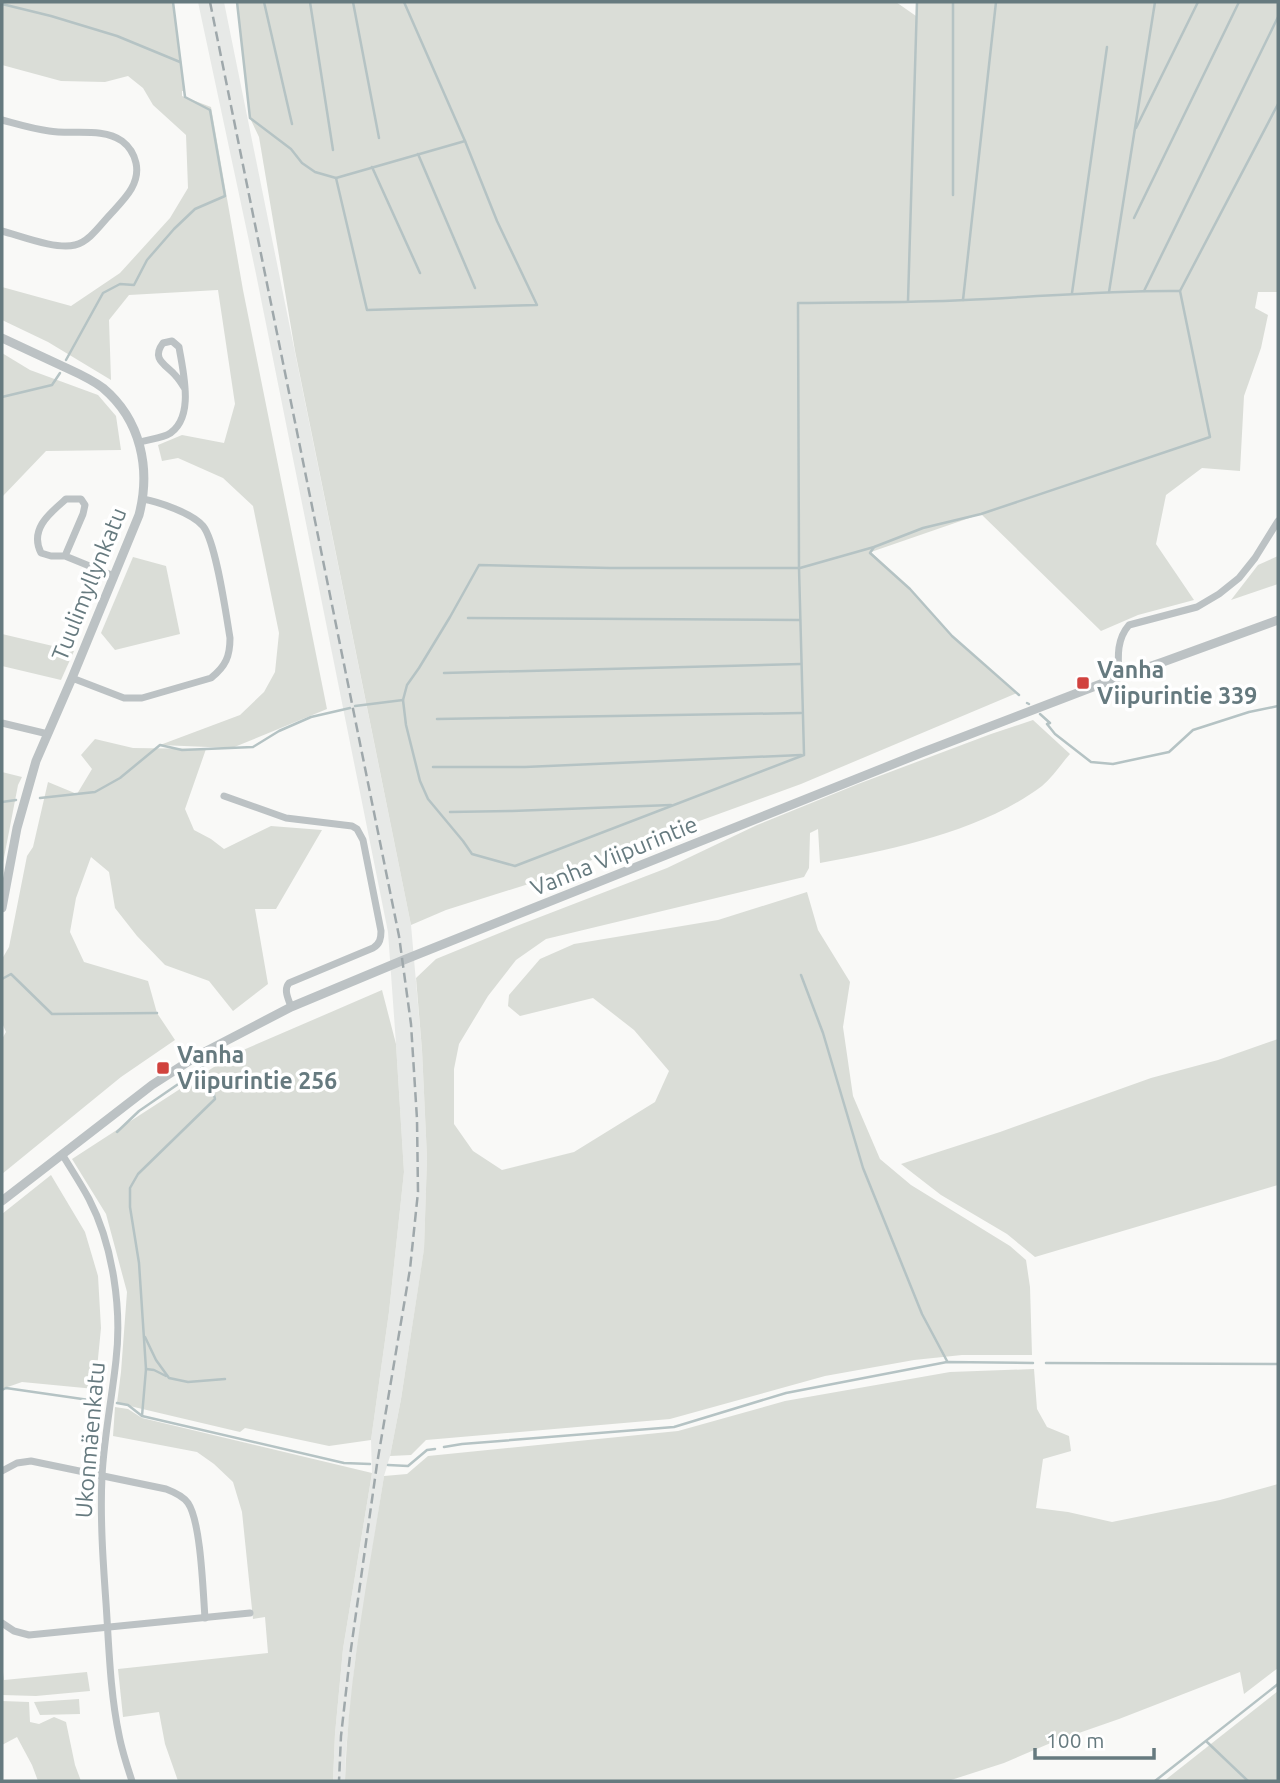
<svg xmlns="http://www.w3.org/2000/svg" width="1280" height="1783" font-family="Ubuntu,sans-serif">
	<rect width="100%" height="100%" fill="#f9f9f7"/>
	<path fill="#e7e9e7" d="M198 2H224L411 925 422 1050 427 1158 424 1250 401 1399 390 1456 384 1476 355 1662 346 1750 345 1781H333L335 1734 343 1649 372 1473 371 1440 389 1312 404 1172 396 1044 388 932 256 274Z"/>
	<g fill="#daddd7">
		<path d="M2 2H173L184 91H182V96L211 107 243 290 327 709 232 748 160 745 240 715 264 692 275 672 279 633 253 506 223 478 178 458 162 461 158 445 182 435 224 443 235 404 218 290 129 295 109 320 111 380 48 342 2 320V287L71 306 120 273 170 218 188 188 186 135 153 105 143 88 128 76 105 82 61 81 2 65Z"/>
		<path d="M237 2H896L916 16 917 2H1278V292H1258L1255 308 1268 315 1261 348 1244 396 1240 471 1202 468 1166 495 1156 544 1194 600 1138 615 1101 631 981 514 871 552 910 589 952 636 1017 693 801 784 581 864 570 871 446 910 411 925 295 351 259 137 250 118Z"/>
		<path d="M2 353 30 370 98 395 116 416 121 450 46 451 2 497Z"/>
		<path d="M1278 556V584L1231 600 1258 565Z"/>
		<path d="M133 557 166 566 180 634 115 650 101 633Z"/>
		<path d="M2 634 74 651 61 680 2 666Z"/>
		<path d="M1033 720 1070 754C1061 764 1053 777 1042 786 982 831 892 850 820 863L818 829 810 833 809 868 804 877 546 939 516 960 488 996 459 1044 454 1069V1124L473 1151 502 1170 574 1152 655 1102 669 1071 634 1030 593 998 520 1016 508 1006 509 995 540 959 574 944 718 920 807 892 818 930 850 982 843 1027 853 1096 880 1159 911 1185 1010 1246 1026 1260 1030 1287 1032 1355H962L914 1360 825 1376 670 1419 426 1440 411 1455 390 1456 401 1399 424 1249 427 1158 422 1050 416 978 436 959 514 927 667 868 757 825 858 784 991 734Z"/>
		<path d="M95 739 133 748 206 749 185 809 194 830 211 839 224 849 271 826 322 830 276 909H255L268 984 233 1011 209 981 165 965 137 936 115 908 109 872 91 857 76 898 70 932 84 962 148 981 157 1013 175 1040 121 1077 2 1174V1039L6 1032 2 1023V959L9 947 27 856 33 847 48 782 77 794 92 769 81 755Z"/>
		<path d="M2 772 22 777 18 785 2 868Z"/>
		<path d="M382 990 396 1044 404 1172 389 1312 371 1440 329 1446 245 1428 240 1432 117 1403 121 1372 127 1292 106 1214 72 1159 234 1054Z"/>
		<path d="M1278 1039V1185L1035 1257 1007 1234 941 1195 901 1164 1000 1132 1151 1078 1218 1060Z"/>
		<path d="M51 1175 85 1232 98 1276 101 1328 95 1389 22 1382 2 1389V1214Z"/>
		<path d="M1034 1369 1037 1409 1047 1427 1069 1436 1071 1451 1043 1459 1036 1508 1068 1512 1112 1522 1220 1500 1278 1484V1668L1244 1694 1240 1672 1119 1719 1053 1742 1004 1763 948 1781H345C348 1679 368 1577 384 1476L407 1474 428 1456 678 1431 785 1401 950 1372Z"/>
		<path d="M115 1407 128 1409 142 1418 372 1473 343 1649 335 1734 333 1781H178L165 1744 159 1712 123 1717 118 1669 268 1653 265 1617 253 1619 242 1512 233 1482 214 1464 197 1452 113 1436Z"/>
		<path d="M2 1664 4 1680 87 1672 90 1691 36 1696 2 1695Z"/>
		<path d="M1278 1691V1781H1164Z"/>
		<path d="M79 1699 80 1714 40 1715 34 1702Z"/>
		<path d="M2 1701 29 1702 30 1722 39 1724 54 1717 66 1722 75 1765 81 1781H38L32 1765 17 1737 2 1745Z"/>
	</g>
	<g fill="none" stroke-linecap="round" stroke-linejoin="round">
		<g stroke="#b5c3c4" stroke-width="2.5">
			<path d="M237 2 250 118 291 149 302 163 315 172 336 178 465 141"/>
			<path d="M264 2 292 124"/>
			<path d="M310 2 333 150"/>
			<path d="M353 2 379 138"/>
			<path d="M2 4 51 16 117 36 180 62"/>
			<path d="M1136 128 1198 2"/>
			<path d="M418 154 475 288"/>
			<path d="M372 167 420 273"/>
			<path d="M336 178 367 310 537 305 497 221 465 141 404 2"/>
			<path d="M953 195V2"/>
			<path d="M1134 218 1239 2"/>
			<path d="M1144 291 1278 17"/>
			<path d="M1109 292 1155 2"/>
			<path d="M1072 293 1107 47"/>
			<path d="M963 300 996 2"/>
			<path d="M908 301 917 2"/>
			<path d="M66 360 103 293 120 284 134 285 147 260 174 229 195 209 225 196 210 110 185 97 173 2"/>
			<path d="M2 397 52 385 60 373"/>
			<path d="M874 547 870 553 910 589 952 636 1019 695"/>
			<path d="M468 618 800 620"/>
			<path d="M444 673 801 664"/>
			<path d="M1027 703 1029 704"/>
			<path d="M355 706 403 700"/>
			<path d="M1040 714 1050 723 1047 724 1055 734 1091 762 1113 764 1169 752 1193 730 1249 712 1278 706"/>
			<path d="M437 719 801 713"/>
			<path d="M804 754 799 568 798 303C853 302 909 303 965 300 1037 297 1108 290 1180 291"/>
			<path d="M804 755 515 866 472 854 463 841 428 799 420 781 406 725 403 700 407 685 419 668 450 617 479 565 610 568H800L874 547 923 528 981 514 1210 437 1180 291 1278 104"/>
			<path d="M433 767H525L801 755"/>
			<path d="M40 798 95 792 120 778 160 745 182 750 253 747 279 731 311 717 350 708"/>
			<path d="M2 802 16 800"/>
			<path d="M450 812 512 811 671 805"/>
			<path d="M801 975 823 1033 863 1168 922 1314 947 1361"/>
			<path d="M2 979 11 974 52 1014 157 1013"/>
			<path d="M117 1132 139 1111 203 1067 209 1074 215 1099 138 1174 130 1188V1207L139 1263 146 1369 142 1416"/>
			<path d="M145 1337 156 1360 169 1378 188 1382 225 1379"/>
			<path d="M1046 1363 1278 1364"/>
			<path d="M146 1369 154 1370 166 1376"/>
			<path d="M2 1390 6 1388 96 1401"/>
			<path d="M117 1403 128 1405 142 1416 344 1463 370 1464"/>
			<path d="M444 1447 462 1444 674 1427 786 1393 947 1362 1033 1363"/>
			<path d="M388 1465 408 1466 427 1450 435 1449"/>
			<path d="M1207 1742 1248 1781"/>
			<path d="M1155 1781 1278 1684"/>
		</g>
		<g stroke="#bcc2c4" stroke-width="7">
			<path d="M2 120C17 124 33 129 49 131 71 135 103 127 122 141 130 147 134 154 136 163 141 186 121 202 107 218 99 227 88 242 75 245 56 250 21 236 2 231"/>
			<path d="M140 442C149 440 159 438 167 435 196 420 183 372 179 347L172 341 163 343C151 359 165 364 175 375 179 379 182 384 185 389"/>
			<path d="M65 556H51L41 553C29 529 50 513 66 499H81L85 505 83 514 65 556 114 576"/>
			<path d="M1119 677C1118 658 1116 640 1129 625L1197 607 1219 594 1239 578 1255 558 1278 521"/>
			<path d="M72 678 124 698H142L211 678C226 666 230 656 230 638 226 614 216 542 203 526 192 513 159 502 143 499"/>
			<path d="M2 723 48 734"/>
			<path d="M224 796 286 818 352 826 357 829 363 840 381 931C381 938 380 944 373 948L289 983C283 990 289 1000 291 1007"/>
			<path d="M62 1154C71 1169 81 1184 89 1199 113 1245 122 1309 116 1360 112 1398 104 1437 102 1476 100 1518 103 1561 106 1603 109 1647 110 1692 119 1735 122 1751 127 1766 132 1781"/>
			<path d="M2 1471 17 1463 31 1461 166 1489C174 1492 183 1496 188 1503 201 1522 203 1592 205 1618"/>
			<path d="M2 1623 14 1631 29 1635 250 1613"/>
		</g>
		<g stroke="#bcc2c4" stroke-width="9">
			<path d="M2 338C21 347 41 356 60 365 75 372 90 378 103 388 141 420 151 469 139 515L72 678 36 761 17 828 2 908"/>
			<path d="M2 1201 152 1085 197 1056 291 1007 406 959 921 753 1119 677 1163 662 1278 620"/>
		</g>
		<path stroke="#9fa8ab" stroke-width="2.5" stroke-dasharray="10 5" stroke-linecap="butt" d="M210 2 399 936 411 1024 417 1119 418 1192 410 1269 377 1464 350 1656 341 1736 339 1781"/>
	</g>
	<g fill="#d1433f" stroke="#fff" stroke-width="2.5">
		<rect x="1076" y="676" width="14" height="14" rx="3.5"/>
		<rect x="156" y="1061" width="14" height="14" rx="3.5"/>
	</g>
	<g text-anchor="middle" stroke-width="7" stroke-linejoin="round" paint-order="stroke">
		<g font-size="23" fill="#667a7f" stroke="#fff">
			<text transform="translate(89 584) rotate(-68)" y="8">Tuulimyllynkatu</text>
			<text transform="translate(614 856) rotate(-22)" y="8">Vanha Viipurintie</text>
			<text transform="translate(90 1440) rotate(-85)" y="8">Ukonmäenkatu</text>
		</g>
		<g font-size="23" font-weight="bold" fill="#667a7f" stroke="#fff" text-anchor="start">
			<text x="1097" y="678">Vanha<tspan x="1097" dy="26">Viipurintie 339</tspan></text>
			<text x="177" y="1063">Vanha<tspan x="177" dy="26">Viipurintie 256</tspan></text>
		</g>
	</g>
	<rect width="1280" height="1783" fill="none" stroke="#667a7f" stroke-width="7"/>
	<path d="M1035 1748v10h119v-10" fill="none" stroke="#667a7f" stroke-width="3.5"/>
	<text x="1046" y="1748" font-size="21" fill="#667a7f" stroke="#ffffff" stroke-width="5" paint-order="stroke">100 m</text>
</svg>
